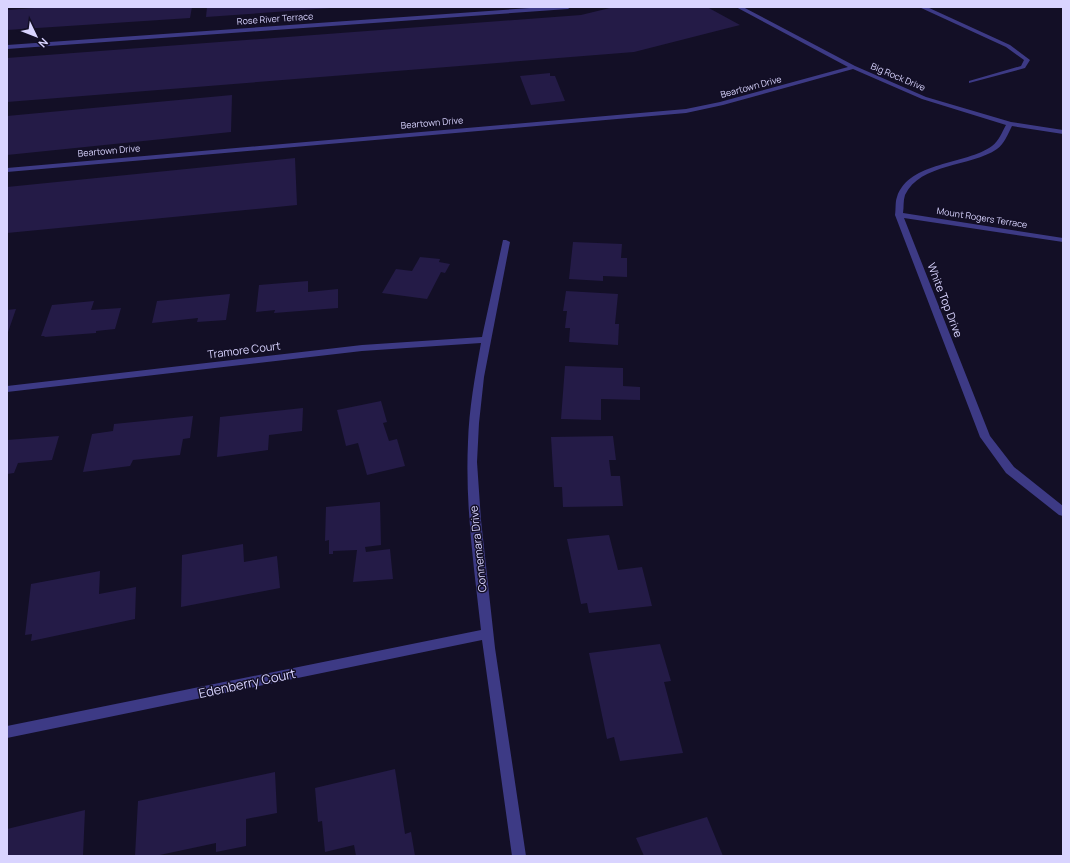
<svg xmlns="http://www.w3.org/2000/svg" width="1070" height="863" font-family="Manrope,sans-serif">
	<rect width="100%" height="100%" fill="#130f26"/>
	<g fill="#241b47">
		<path d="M48 7H192L190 18 7 30V10Z"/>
		<path d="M207 7H331V8L206 17Z"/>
		<path d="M614 7H707L740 25 634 52 7 102V58L581 15Z"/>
		<path d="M550 73V76H555L565 101 531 105 520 76Z"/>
		<path d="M232 95 231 132 7 155V116Z"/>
		<path d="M295 158 297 205 7 233V187Z"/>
		<path d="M573 242 622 244 621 258H627V277L603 276V281L569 279Z"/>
		<path d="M420 257 440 259 439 262 450 264 445 273 441 272 427 299 382 293 396 269 412 271Z"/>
		<path d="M308 281V292L338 289V308L274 313 275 310 256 312 259 285Z"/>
		<path d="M566 291 618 294 615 324H619L618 345 569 342 570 328H565L567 311H563Z"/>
		<path d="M230 294 226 320 197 322 198 318 152 323 157 301Z"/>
		<path d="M94 301 91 310 121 308 115 329 96 331V333L44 337 45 336H41L52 305Z"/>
		<path d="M16 309 7 335V310Z"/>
		<path d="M565 366 623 368V386L640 387V400L601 399V420L561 419Z"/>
		<path d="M381 401 387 422 383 423 389 441 397 439 405 466 367 475 358 443 346 446 337 410Z"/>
		<path d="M303 408 302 431 269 435 268 450 217 457 220 417Z"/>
		<path d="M193 416 190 438 183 439 180 455 133 460 130 466 83 472 92 434 113 431 114 424Z"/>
		<path d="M59 436 52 460 18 463 14 473 7 474V440Z"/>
		<path d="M613 436 616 460H609L611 476H620L623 506 563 507 562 487H554L551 437Z"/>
		<path d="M380 502 381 545 365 547 366 552 390 549 393 579 353 582 357 550 333 551V554H329V540L325 541 326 507Z"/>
		<path d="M609 535 618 570 642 567 652 606 589 613 587 603 581 604 567 539Z"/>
		<path d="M243 544 244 562 277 556 280 588 181 607 182 555Z"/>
		<path d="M100 571 99 594 136 587 135 619 31 641 32 634 25 635 31 584Z"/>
		<path d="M660 644 671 681 664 682 683 753 620 761 614 737 607 739 589 653Z"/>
		<path d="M395 769 405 834 411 832 415 856H356L354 845 325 852 322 821 318 822 315 788Z"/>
		<path d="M275 772 277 813 246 819V846L216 852V843L155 856H135L138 801Z"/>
		<path d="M85 810 83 856H7V829Z"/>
		<path d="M707 817 723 856H644L636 838Z"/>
	</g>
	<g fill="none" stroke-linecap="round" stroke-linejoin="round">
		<g fill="#3d3a85" fill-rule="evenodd">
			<path d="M544 7H571L568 9 7 49V45Z"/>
			<path d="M736 7H743L855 66 926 97 1011 122 1063 130V134L1012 126C1008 134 1004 144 997 149 971 167 920 163 905 195 903 201 904 207 903 213L1063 238V242L904 218 990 436 1014 467 1063 506V516L1059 515 1006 473 980 437 895 215C896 209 895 202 897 197 909 161 966 165 992 146 999 141 1002 132 1006 125L922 99 853 69 723 105 686 113 7 172V168L686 109 720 102 848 67Z"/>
			<path d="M919 7H927L1010 45 1030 60 1025 68 969 83V81L1021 66 1024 60 1006 47Z"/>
			<path d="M503 240H506L510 242 484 377 479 423 477 462 481 520 495 648 526 856H512L482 640 7 738V726L481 630C474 568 465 505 468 442 469 409 475 376 481 343L362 351 7 392V386L362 345 482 337Z"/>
		</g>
	</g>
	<g text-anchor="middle" stroke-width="3" stroke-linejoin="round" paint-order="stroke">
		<g font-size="9" fill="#d9d4ff" stroke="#130f26">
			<text transform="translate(275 19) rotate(-4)" y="3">Rose River Terrace</text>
			<text transform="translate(898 77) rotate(23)" y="3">Big Rock Drive</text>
			<text transform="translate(751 87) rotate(-15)" y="3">Beartown Drive</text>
			<text transform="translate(432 123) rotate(-5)" y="3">Beartown Drive</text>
			<text transform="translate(109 151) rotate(-5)" y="3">Beartown Drive</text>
			<text transform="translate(982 218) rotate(9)" y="3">Mount Rogers Terrace</text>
		</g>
		<g font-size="11" fill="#d9d4ff" stroke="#130f26">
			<text transform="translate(945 300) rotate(69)" y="4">White Top Drive</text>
			<text transform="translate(244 350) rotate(-7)" y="4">Tramore Court</text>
			<text transform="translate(478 549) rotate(-96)" y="4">Connemara Drive</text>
		</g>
		<g font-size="13" fill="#d9d4ff" stroke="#130f26">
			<text transform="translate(247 683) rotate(-12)" y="5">Edenberry Court</text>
		</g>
	</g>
	<rect width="1070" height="863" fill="none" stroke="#d9d4ff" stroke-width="16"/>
	<g transform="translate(36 36) rotate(133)" stroke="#130f26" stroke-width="3" paint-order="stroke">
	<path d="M0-3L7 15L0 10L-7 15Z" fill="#d9d4ff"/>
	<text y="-6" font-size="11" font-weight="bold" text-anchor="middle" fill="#d9d4ff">N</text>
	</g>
</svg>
